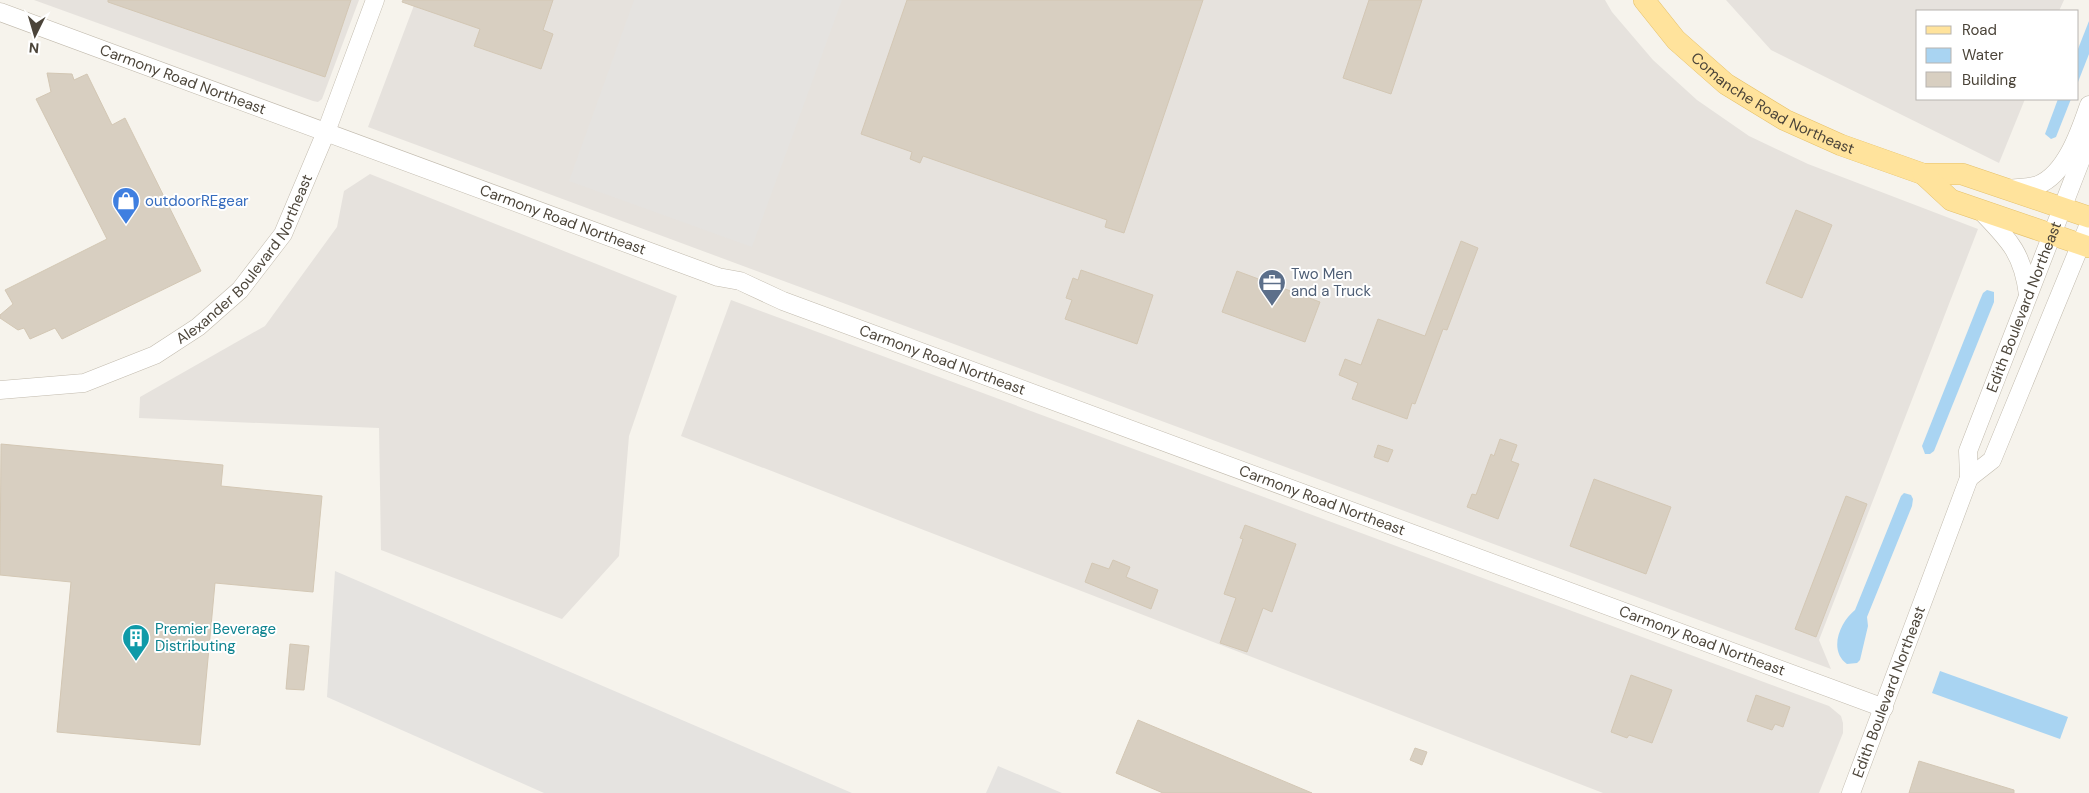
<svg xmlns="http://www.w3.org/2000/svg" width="2089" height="793" font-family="'DM Sans',sans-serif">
	<rect width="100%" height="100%" fill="#f6f3ec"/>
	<g fill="#e6e2dd">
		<path d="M34 0H359L322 99 318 102 313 101Z"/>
		<path d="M416 0H1605L1612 12 1653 60 1697 100 1749 136 1808 164 1978 229 1819 640 1831 669 368 127Z"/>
		<path d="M1726 0H2064L2059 11H1918V99H2025L1999 163 1771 50Z"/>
		<path d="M370 174 677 296 629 436 619 556 562 619 381 550 379 428 139 418 140 397 265 326 337 227 344 191Z"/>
		<path d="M731 300 1829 706 1841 716 1843 723V733L1819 793H1603L681 436Z"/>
	</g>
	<g fill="#e5e3e0">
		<path d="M634 0H842L752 247 569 181Z"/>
		<path d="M335 571 852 793H544L327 697Z"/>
		<path d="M998 766 1062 793H986Z"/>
	</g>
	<g fill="#a9d4f2">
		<path d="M2089 21V54L2078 82V49Z"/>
		<path d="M2058 99H2071L2056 137 2051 139 2045 134Z"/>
		<path d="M1987 290 1994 292V302L1934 451 1930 454H1925L1922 446 1980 300 1983 293Z"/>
		<path d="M1904 493 1911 495 1913 499 1912 506 1867 617 1868 626 1860 660 1857 663 1847 664C1828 650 1840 622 1855 610L1901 496Z"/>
		<path d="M1940 671 2068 717 2060 739 1932 693Z"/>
	</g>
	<g fill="#d8cfc1" stroke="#d3c7b4">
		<path d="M108 0H351L325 77 108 2Z"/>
		<path d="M403 0H553L543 30 553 34 541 69 474 46 480 29 402 2Z"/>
		<path d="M907 0H1203L1124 233 1105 227 1107 220 923 156 920 163 910 159 912 152 861 134Z"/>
		<path d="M1369 0H1422L1391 94 1343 78Z"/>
		<path d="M47 73 72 74 74 80 87 74 112 125 125 118 201 271 62 339 55 328 30 339 24 328 18 330 0 318V315L13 304 5 290 107 239 36 99 51 92Z"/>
		<path d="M1796 210 1832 225 1802 298 1766 283Z"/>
		<path d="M1461 241 1478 248 1447 330 1443 329 1415 404 1412 403 1407 419 1352 399 1358 383 1339 375 1345 359 1361 365 1378 319 1425 336Z"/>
		<path d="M1081 270 1153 295 1137 344 1065 319 1072 300 1066 298 1073 278 1078 280Z"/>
		<path d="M1237 271 1320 302 1305 342 1222 312Z"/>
		<path d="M1500 439 1517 445 1511 461 1519 464 1498 519 1467 507 1472 494 1476 495 1491 454 1494 456Z"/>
		<path d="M1 444 223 465 221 486 322 496 313 592 215 583 200 745 57 732 71 582 0 575Z"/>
		<path d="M1378 445 1393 450 1388 462 1374 457Z"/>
		<path d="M1594 479 1671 507 1646 574 1570 546Z"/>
		<path d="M1846 496 1867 504 1816 637 1795 629Z"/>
		<path d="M1245 525 1296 544 1272 612 1263 608 1247 652 1220 643 1236 598 1224 594 1243 539 1240 538Z"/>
		<path d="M1113 560 1130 567 1126 577 1158 590 1151 609 1085 582 1092 563 1109 569Z"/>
		<path d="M290 644 309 646 304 690 286 689Z"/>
		<path d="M1631 675 1672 690 1652 743 1629 735 1627 738 1611 732Z"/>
		<path d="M1756 695 1790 707 1783 727 1775 724 1772 730 1747 721Z"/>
		<path d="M1138 720 1312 793H1163L1116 773Z"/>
		<path d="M1415 748 1427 752 1422 765 1410 760Z"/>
		<path d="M1919 761 2014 790V793H1909Z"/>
	</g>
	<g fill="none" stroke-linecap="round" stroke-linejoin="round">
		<defs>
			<g id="minor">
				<path id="s1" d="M0 12 718 277 740 281 783 301 1884 708"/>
				<path d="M2007 189C2016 188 2029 188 2038 185 2066 174 2080 131 2089 105"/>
				<path d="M1981 211C2009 240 2023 253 2028 295"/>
				<path id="s2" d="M0 390 84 383 155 355 198 327 240 290 283 234 326 132 375 0"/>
				<path d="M1969 478 1992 460 2089 224"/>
				<path id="s3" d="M1851 793 1969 478 1968 451 2089 139"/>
			</g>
			<g id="major">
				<path id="s4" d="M1644 0 1676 40 1726 84 1785 120 1841 145 1923 174H1962L2089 217"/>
				<path d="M1923 174 1951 200 2089 247"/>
			</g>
		</defs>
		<use href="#minor" stroke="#c2bbae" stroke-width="19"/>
		<use href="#major" stroke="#e6c16a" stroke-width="22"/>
		<use href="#minor" stroke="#fff" stroke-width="18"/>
		<use href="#major" stroke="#ffe39c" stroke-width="21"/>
	</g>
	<defs>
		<symbol id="shop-pin" viewBox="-11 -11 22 30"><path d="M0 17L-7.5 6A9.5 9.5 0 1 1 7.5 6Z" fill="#3f7fe0" stroke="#fff"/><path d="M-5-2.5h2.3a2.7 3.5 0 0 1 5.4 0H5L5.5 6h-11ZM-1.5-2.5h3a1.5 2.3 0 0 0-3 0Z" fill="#fff"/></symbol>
		<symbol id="office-pin" viewBox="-11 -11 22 30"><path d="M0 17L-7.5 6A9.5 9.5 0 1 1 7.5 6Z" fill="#5c6f8a" stroke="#fff"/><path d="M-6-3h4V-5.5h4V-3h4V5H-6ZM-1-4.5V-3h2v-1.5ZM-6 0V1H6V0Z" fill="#fff"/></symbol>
		<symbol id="building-pin" viewBox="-11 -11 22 30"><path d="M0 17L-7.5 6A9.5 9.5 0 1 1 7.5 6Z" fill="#0f9aa8" stroke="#fff"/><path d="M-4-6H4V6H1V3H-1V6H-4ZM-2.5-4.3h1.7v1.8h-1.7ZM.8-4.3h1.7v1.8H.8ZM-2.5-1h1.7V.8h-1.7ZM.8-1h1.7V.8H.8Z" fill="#fff"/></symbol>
	</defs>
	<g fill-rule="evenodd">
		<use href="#shop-pin" x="110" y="185" width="32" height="43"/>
		<use href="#office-pin" x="1256" y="267" width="32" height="43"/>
		<use href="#building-pin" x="120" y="622" width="32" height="43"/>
	</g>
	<g text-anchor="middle" stroke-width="4" stroke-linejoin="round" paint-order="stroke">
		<g font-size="15" fill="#4b4439" stroke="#fff">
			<text dy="5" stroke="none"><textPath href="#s1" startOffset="195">Carmony Road Northeast</textPath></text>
			<text dy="5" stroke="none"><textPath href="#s4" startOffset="168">Comanche Road Northeast</textPath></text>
			<text dy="5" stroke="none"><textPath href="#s1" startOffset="600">Carmony Road Northeast</textPath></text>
			<text dy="5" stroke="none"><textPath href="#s2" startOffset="295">Alexander Boulevard Northeast</textPath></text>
			<text dy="5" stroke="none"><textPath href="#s3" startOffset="518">Edith Boulevard Northeast</textPath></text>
			<text dy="5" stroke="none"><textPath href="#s1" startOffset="1005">Carmony Road Northeast</textPath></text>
			<text dy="5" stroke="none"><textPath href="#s1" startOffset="1410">Carmony Road Northeast</textPath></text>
			<text dy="5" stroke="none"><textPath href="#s1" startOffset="1815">Carmony Road Northeast</textPath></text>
			<text dy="5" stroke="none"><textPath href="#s3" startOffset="108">Edith Boulevard Northeast</textPath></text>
		</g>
		<g font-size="15" fill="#366cbe" stroke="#fff" text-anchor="start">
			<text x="145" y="206">outdoorREgear</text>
		</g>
		<g font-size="15" fill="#4e5e75" stroke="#fff" text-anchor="start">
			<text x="1291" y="279">Two Men<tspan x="1291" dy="17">and a Truck</tspan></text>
		</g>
		<g font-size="15" fill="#0d838f" stroke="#fff" text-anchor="start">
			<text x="155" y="634">Premier Beverage<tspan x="155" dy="17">Distributing</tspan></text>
		</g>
	</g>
	<rect x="1916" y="10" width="162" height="90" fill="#ffffff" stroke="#b7b4b0"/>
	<rect x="1926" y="26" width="25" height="8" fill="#ffe39c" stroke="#b7b4b0"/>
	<text x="1962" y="35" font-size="15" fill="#4b4439">Road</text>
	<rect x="1926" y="48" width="25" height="15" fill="#a9d4f2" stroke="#b7b4b0"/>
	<text x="1962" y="60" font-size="15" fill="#4b4439">Water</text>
	<rect x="1926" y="72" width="25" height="15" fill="#d8cfc1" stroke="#b7b4b0"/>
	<text x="1962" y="85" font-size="15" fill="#4b4439">Building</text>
	<g transform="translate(35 35) rotate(185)" stroke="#ffffff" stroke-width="4" paint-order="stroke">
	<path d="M0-4L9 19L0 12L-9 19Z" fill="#4b4439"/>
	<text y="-8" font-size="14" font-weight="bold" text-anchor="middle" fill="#4b4439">N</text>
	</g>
</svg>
